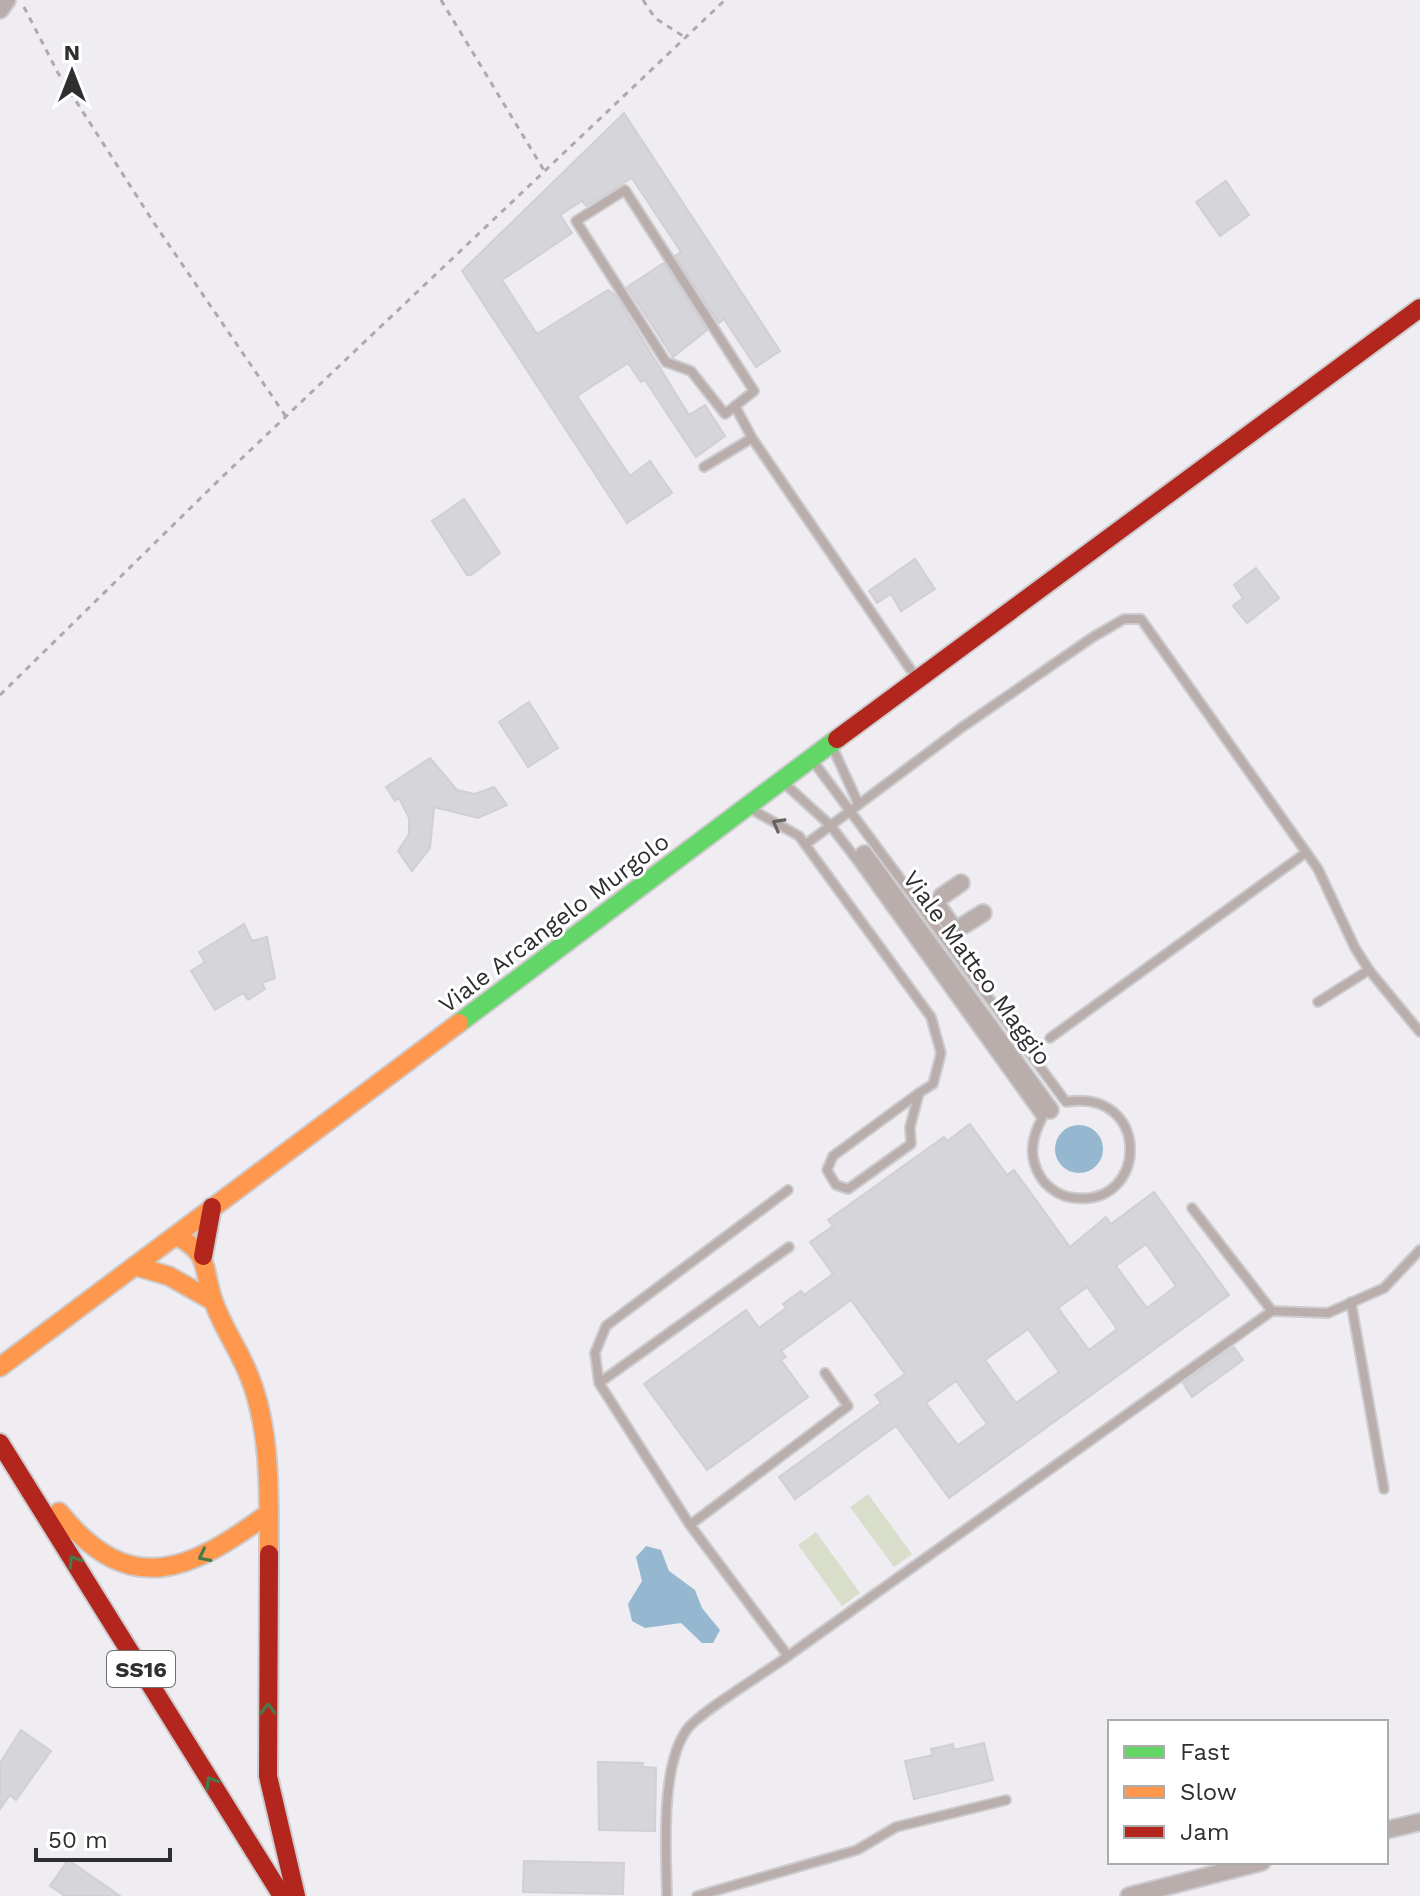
<svg xmlns="http://www.w3.org/2000/svg" width="1420" height="1896" font-family="'Work Sans',sans-serif">
	<rect width="100%" height="100%" fill="#efedf2"/>
	<g fill="#d8deca">
		<path d="M868 1494 912 1554 894 1567 850 1507Z"/>
		<path d="M816 1532 860 1593 842 1606 798 1545Z"/>
	</g>
	<g fill="#95b8d0">
		<circle cx="1079" cy="1149" r="24"/>
		<path d="M646 1546 661 1550 669 1571 695 1590 702 1608 720 1630 713 1643H702L681 1623 645 1628 632 1621 628 1604 642 1581 636 1557Z"/>
	</g>
	<g fill="#d6d5d9" stroke="#d1cfd3" stroke-width="2" fill-rule="evenodd">
		<path d="M624 113 780 351 756 367 724 319 719 323 675 256 681 252 632 178 586 206 582 201 560 215 572 233 502 280 537 334 608 290 615 295 689 415 705 405 725 436 696 457 645 380 641 382 628 363 577 396 630 476 650 461 672 493 627 523 462 271Z"/>
		<path d="M1226 181 1249 215 1220 236 1196 202Z"/>
		<path d="M664 263 707 330 673 357 627 287Z"/>
		<path d="M464 499 500 553 471 575H467L432 521Z"/>
		<path d="M915 559 935 589 901 611 891 594 877 603 869 591Z"/>
		<path d="M1256 568 1279 598 1247 623 1233 606 1243 598 1234 585Z"/>
		<path d="M529 702 558 748 528 767 499 722Z"/>
		<path d="M430 758 457 790 475 794 494 787 507 805 478 818 434 807 430 848 412 871 398 851 409 834V818L399 798 395 801 386 787Z"/>
		<path d="M244 924 252 941 267 937 275 978 262 983 265 989 248 1000 243 993 215 1010 191 971 205 962 199 952Z"/>
		<path d="M970 1124 1007 1175 1014 1170 1070 1247 1106 1217 1111 1224 1154 1192 1229 1295 949 1498 896 1426 795 1499 779 1477 881 1403 875 1395 905 1374 851 1300 781 1351 786 1357 781 1360 808 1397 707 1470 644 1384 746 1310 759 1328 786 1308 783 1304 801 1291 804 1295 833 1274 810 1242 833 1226 828 1220 944 1137 947 1141ZM1146 1244 1176 1286 1147 1308 1116 1266ZM1087 1287 1117 1329 1089 1350 1058 1308ZM1028 1329 1059 1372 1016 1403 985 1360ZM956 1381 987 1424 958 1445 926 1403Z"/>
		<path d="M1234 1347 1243 1360 1192 1397 1183 1383Z"/>
		<path d="M21 1730 51 1751 16 1800 10 1795 0 1809V1763Z"/>
		<path d="M984 1743 993 1780 914 1799 905 1761 933 1755 931 1749 953 1744 954 1750Z"/>
		<path d="M598 1762 643 1763 642 1767 656 1768 655 1831 599 1830Z"/>
		<path d="M68 1860 80 1868 120 1896H65L50 1886Z"/>
		<path d="M524 1861 624 1863 623 1894 523 1892Z"/>
	</g>
	<g fill="none" stroke-linecap="round" stroke-linejoin="round">
		<defs>
			<g id="lane">
				<path d="M625 190 754 391 725 414 691 371 666 362 576 221Z"/>
				<path d="M735 406 752 438 917 679"/>
				<path d="M704 467 752 438"/>
				<path d="M832 746 858 803"/>
				<path d="M784 783 830 825 857 860 1042 1118C1032 1137 1028 1156 1040 1176 1047 1188 1061 1197 1075 1198 1149 1206 1151 1088 1066 1102L813 761"/>
				<path d="M749 808 799 836 931 1017 941 1053 933 1084 919 1093 833 1156 827 1170 836 1185 848 1189 911 1144 910 1127 919 1093"/>
				<path d="M806 844 961 728 1093 637 1124 619H1141L1318 869 1355 948 1369 970 1420 1032"/>
				<path d="M1318 1002 1369 970"/>
				<path d="M1050 1038 1304 854"/>
				<path d="M1192 1208 1272 1311"/>
				<path d="M789 1247 599 1383 690 1525 788 1656 1272 1311 1328 1313 1384 1288 1420 1250"/>
				<path d="M1351 1302 1384 1489"/>
				<path d="M599 1383 595 1353 606 1326 788 1190"/>
				<path d="M690 1525 848 1406 825 1373"/>
				<path d="M667 1896C666 1851 660 1764 688 1728 703 1710 765 1673 788 1656"/>
				<path d="M697 1896 857 1850 896 1827 1006 1800"/>
			</g>
			<g id="street">
				<path d="M0 10 7 0"/>
				<path d="M864 854 1050 1110"/>
				<path d="M942 896 961 883"/>
				<path d="M936 903 952 926"/>
				<path d="M964 925 983 913"/>
				<path d="M1386 1830 1420 1822"/>
				<path d="M1129 1896 1262 1862"/>
			</g>
			<path id="fast" d="M459 1023 837 739"/>
			<g id="slow">
				<path d="M176 1236C211 1253 202 1268 213 1300 222 1327 240 1351 250 1378 271 1431 269 1498 269 1554"/>
				<path d="M135 1266 169 1276 213 1301"/>
				<path d="M0 1367 459 1023"/>
				<path d="M59 1512C131 1601 191 1570 269 1513"/>
			</g>
			<g id="jam">
				<path d="M837 739 1420 308"/>
				<path d="M203 1256 212 1207"/>
				<path d="M0 1443 282 1896"/>
				<path d="M269 1554 268 1776 296 1896"/>
			</g>
		</defs>
		<use href="#lane" stroke="#cccbce" stroke-width="12"/>
		<use href="#street" stroke="#cccbce" stroke-width="20"/>
		<use href="#fast" stroke="#cccbce" stroke-width="22"/>
		<use href="#slow" stroke="#cccbce" stroke-width="22"/>
		<use href="#jam" stroke="#cccbce" stroke-width="22"/>
		<g stroke="#b1a8a8" stroke-width="3" stroke-dasharray="6 6" stroke-linecap="butt">
			<path d="M441 0 545 172"/>
			<path d="M643 0 655 18 686 38"/>
			<path d="M24 7 58 73 154 223 287 418"/>
			<path d="M0 695 220 479 725 0"/>
		</g>
		<use href="#lane" stroke="#baaead" stroke-width="8"/>
		<use href="#street" stroke="#baaead" stroke-width="16"/>
		<use href="#fast" stroke="#63d668" stroke-width="18"/>
		<use href="#slow" stroke="#ff974d" stroke-width="18"/>
		<use href="#jam" stroke="#b3261e" stroke-width="18"/>
	</g>
	<defs><path id="oneway-chevron" d="M-2-3.5L2.5 0L-2 3.5" fill="none" stroke-width="1.6" stroke-linecap="round" stroke-linejoin="round" transform="scale(2)"/></defs>
	<use stroke="#676162" href="#oneway-chevron" transform="translate(778 824) rotate(-151)"/>
	<g stroke="#467a49">
		<use href="#oneway-chevron" transform="translate(204 1556) rotate(153)"/>
		<use href="#oneway-chevron" transform="translate(74 1561) rotate(-122)"/>
		<use href="#oneway-chevron" transform="translate(268 1709) rotate(-90)"/>
		<use href="#oneway-chevron" transform="translate(211 1782) rotate(-122)"/>
	</g>
	<g text-anchor="middle" stroke-width="6" stroke-linejoin="round" paint-order="stroke">
		<rect fill="#fff" stroke="#6d6d6e" stroke-width="2" x="107" y="1651" width="68" height="36" rx="6"/>
		<g font-size="22" font-weight="bold" fill="#2f2e30">
			<text x="141" y="1677">SS16</text>
		</g>
		<g font-size="24" fill="#2f2e30" stroke="#fff">
			<text transform="translate(554 923) rotate(-37)" y="8">Viale Arcangelo Murgolo</text>
			<text transform="translate(977 968) rotate(54)" y="8">Viale Matteo Maggio</text>
		</g>
	</g>
	<rect x="1108" y="1720" width="280" height="144" fill="#ffffff" stroke="#acabac" stroke-width="2"/>
	<rect x="1124" y="1746" width="40" height="12" fill="#63d668" stroke="#acabac" stroke-width="2"/>
	<text x="1180" y="1760" font-size="24" fill="#2f2e30">Fast</text>
	<rect x="1124" y="1786" width="40" height="12" fill="#ff974d" stroke="#acabac" stroke-width="2"/>
	<text x="1180" y="1800" font-size="24" fill="#2f2e30">Slow</text>
	<rect x="1124" y="1826" width="40" height="12" fill="#b3261e" stroke="#acabac" stroke-width="2"/>
	<text x="1180" y="1840" font-size="24" fill="#2f2e30">Jam</text>
	<g transform="translate(72 72)" stroke="#ffffff" stroke-width="6" paint-order="stroke">
	<path d="M0-6L14 30L0 20L-14 30Z" fill="#2f2e30"/>
	<text y="-12" font-size="22" font-weight="bold" text-anchor="middle" fill="#2f2e30">N</text>
	</g>
	<path d="M36 1848v12h134v-12" fill="none" stroke="#2f2e30" stroke-width="4"/>
	<text x="48" y="1848" font-size="24" fill="#2f2e30" stroke="#ffffff" stroke-width="6" paint-order="stroke">50 m</text>
</svg>
